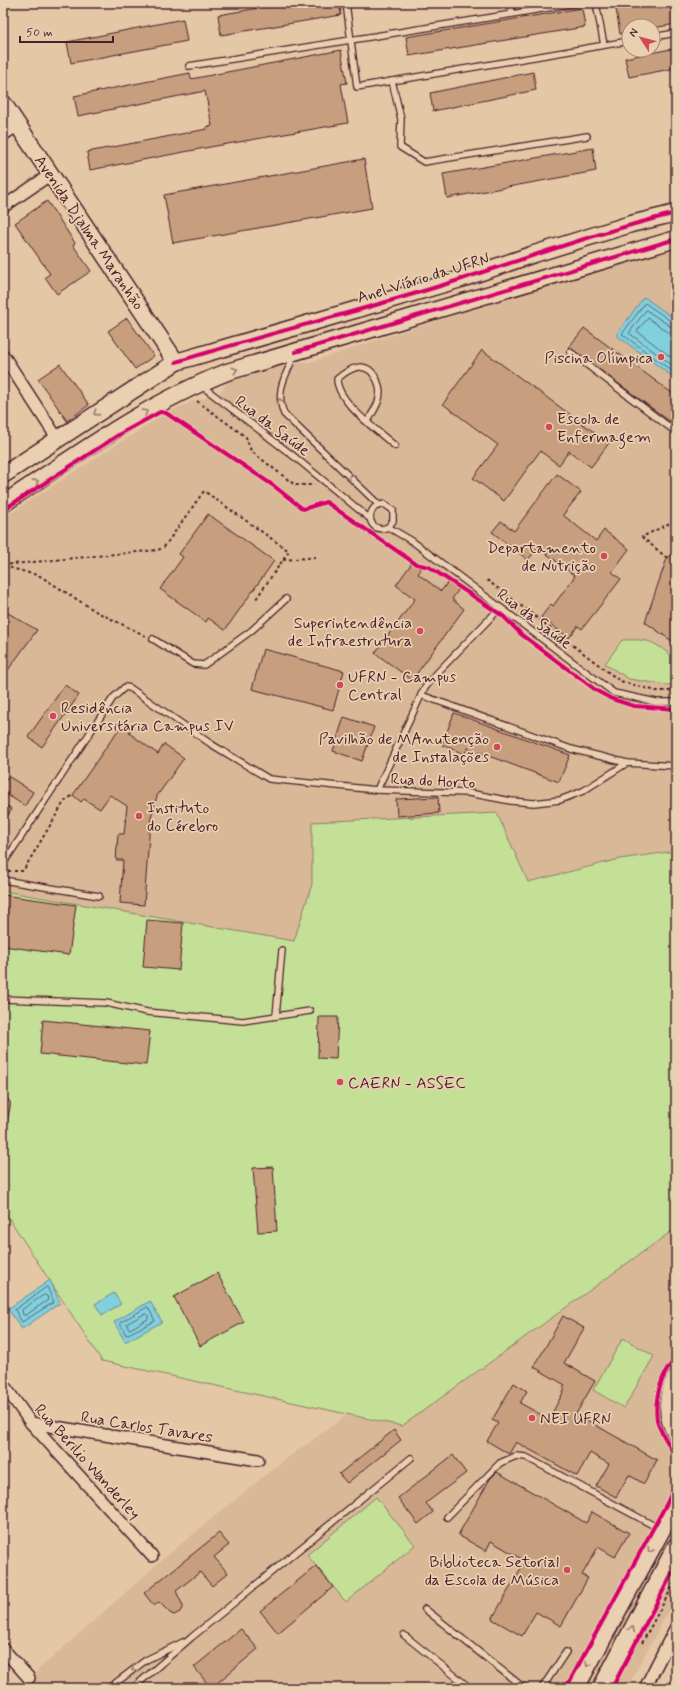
<svg xmlns="http://www.w3.org/2000/svg" width="679" height="1691" font-family="Mynerve,sans-serif">
	<rect width="100%" height="100%" fill="#e4c7a5"/>
	<filter id="ink" filterUnits="userSpaceOnUse"><feTurbulence type="fractalNoise" baseFrequency=".025" numOctaves="2"/><feDisplacementMap in="SourceGraphic" scale="8" xChannelSelector="R" yChannelSelector="G"/><feConvolveMatrix kernelMatrix="1 2 1 2 8 2 1 2 1" color-interpolation-filters="sRGB"/></filter>
	<g filter="url(#ink)">
		<g fill="#d8b897">
			<path d="M676 248V851L620 859 294 941 3 891V518L166 413 192 402 219 394 228 381 275 367 314 361 553 282Z"/>
			<path d="M676 1228V1596L627 1688H18L170 1553 279 1464 347 1415 402 1426Z"/>
		</g>
		<g fill="#c4e097" stroke="#878061">
			<path d="M622 640C652 639 652 641 676 659V684L667 685 629 679 605 664Z"/>
			<path d="M497 813 528 882 620 859 676 851V1228L402 1426 102 1361 3 1209V891L294 941 312 884V822Z"/>
			<path d="M623 1338 654 1356 624 1408 593 1390Z"/>
			<path d="M376 1497 415 1545 346 1602 307 1555Z"/>
		</g>
		<g fill="#81d0de" stroke="#6b8996">
			<path d="M644 297 676 320V379L616 335Z"/>
			<path d="M50 1280 60 1303 22 1329 8 1309Z"/>
			<path d="M114 1293 121 1304 102 1315 95 1304Z"/>
			<path d="M150 1301 162 1322 125 1342 114 1322Z"/>
		</g>
		<g fill="none" stroke-linecap="round" stroke-linejoin="round">
			<g stroke="#606673" stroke-width="1">
				<path d="M676 323 672 322 645 303 622 334 676 374"/>
				<path d="M676 328 670 326 646 310 629 333 676 368"/>
				<path d="M676 334 668 332 648 318 637 331 676 361"/>
				<path d="M47 1287 54 1302 22 1322 15 1310Z"/>
				<path d="M44 1295 47 1296 48 1300 26 1315H23L22 1310Z"/>
				<path d="M148 1307 155 1321 126 1335 120 1323Z"/>
				<path d="M145 1314 148 1315V1319L130 1329 128 1328 127 1324Z"/>
			</g>
		</g>
		<g fill="#c79f7e" stroke="#4a1f2b">
			<path d="M288 3H340L341 15 221 35 218 15Z"/>
			<path d="M615 3H676V24L653 28V26H629V33L620 34Z"/>
			<path d="M582 8 585 27 409 56 406 37Z"/>
			<path d="M183 19 187 41 71 63 67 42Z"/>
			<path d="M676 48V68L629 77 625 58Z"/>
			<path d="M341 50 347 83 341 84 348 123 210 147 90 170 87 152 207 129 206 127 212 126 205 91 78 116 74 96 190 73 191 79Z"/>
			<path d="M533 72 536 90 433 111 430 93Z"/>
			<path d="M593 148 596 171 447 198 443 174Z"/>
			<path d="M364 159 372 208 173 243 164 195Z"/>
			<path d="M47 201 75 243 73 245 91 271 57 294 45 277 50 274 15 223Z"/>
			<path d="M127 318 154 356 135 369 108 331Z"/>
			<path d="M584 328 676 396V426L569 347Z"/>
			<path d="M482 350 609 443 591 467 569 451 559 465 540 451 504 501 473 478 498 445 443 404Z"/>
			<path d="M60 364 89 405 67 421 38 379Z"/>
			<path d="M557 474 581 492 563 515 596 541 604 530 629 549 612 572 621 579 582 629 578 626 569 638 541 617 551 604 553 606 575 576 538 547 528 560 492 532 501 521 514 531Z"/>
			<path d="M208 514 274 561 225 630 208 618 206 622 160 589 183 557 179 554Z"/>
			<path d="M676 551V644L645 622 667 558Z"/>
			<path d="M412 563 421 569 418 574 441 591 448 582 459 589 452 599 464 609 412 680 375 653 415 599 396 585Z"/>
			<path d="M3 610 37 630 3 677Z"/>
			<path d="M263 649 344 671 333 710 252 689Z"/>
			<path d="M65 685 79 695 42 747 28 737Z"/>
			<path d="M454 713 570 755 559 782 467 748 465 754 442 745Z"/>
			<path d="M344 717 374 727 362 761 333 751Z"/>
			<path d="M123 723 131 729 129 733 158 754 164 744 184 758 157 796 153 810 150 822 144 905 120 903 123 860H116L118 834H124L127 806 110 795 100 809 84 799 81 802 73 795Z"/>
			<path d="M8 776 33 792 25 806 3 792V784Z"/>
			<path d="M438 797 439 813 397 816 396 799Z"/>
			<path d="M3 895 76 905 69 955 3 946Z"/>
			<path d="M147 920 183 923 179 970 143 967Z"/>
			<path d="M319 1017H338L336 1059 318 1058Z"/>
			<path d="M43 1020 150 1031 146 1065 40 1054Z"/>
			<path d="M273 1167 277 1231 258 1232 253 1168Z"/>
			<path d="M217 1273 244 1322 200 1346 174 1297Z"/>
			<path d="M563 1316 584 1328 564 1363 595 1381 576 1414 657 1460 644 1484 629 1475 616 1497 596 1486 609 1464 590 1453 577 1476 516 1442 509 1454 487 1441 498 1423 492 1420 514 1383 527 1391 520 1403 549 1419 565 1389 563 1388 565 1385 534 1367Z"/>
			<path d="M394 1430 401 1440 347 1483 339 1474Z"/>
			<path d="M453 1455 466 1473 426 1503 433 1512 418 1524 398 1498Z"/>
			<path d="M497 1472 586 1523 592 1512 629 1533 615 1557 598 1547 582 1575 588 1578 561 1626 536 1612 522 1636 492 1619 525 1561 491 1541 486 1551 458 1535 490 1479Z"/>
			<path d="M219 1533 229 1545 214 1557 228 1573 212 1586 200 1572 176 1591 183 1606 180 1612 174 1615 170 1613 159 1602 154 1606 144 1593Z"/>
			<path d="M316 1566 333 1587 278 1633 260 1611Z"/>
			<path d="M241 1629 258 1649 211 1688 194 1667Z"/>
		</g>
		<g fill="none" stroke-linecap="round" stroke-linejoin="round">
			<defs>
				<g id="service">
					<path d="M346 3 357 87 629 41"/>
					<path d="M511 3 512 14 577 3"/>
					<path d="M596 3 604 45"/>
					<path d="M653 37 676 33"/>
					<path d="M189 66 512 14"/>
					<path d="M392 81 401 119 400 147 424 162 587 136"/>
					<path d="M570 352 676 432"/>
					<path d="M294 356C285 377 275 391 284 414L379 505"/>
					<path d="M202 386 296 458 369 518"/>
					<path d="M368 421C371 415 376 408 378 402 381 395 380 387 377 380 367 360 352 366 337 379 337 402 378 431 395 446"/>
					<path d="M388 527 393 521V510L384 504 375 507C364 518 374 534 388 527L412 541 614 693 656 702H676"/>
					<path d="M500 608 437 673 424 689 377 790 469 793 511 801 534 803 560 800 583 791 627 763 676 766"/>
					<path d="M153 639 193 664 204 665 251 631 286 599"/>
					<path d="M421 695 571 749 627 763"/>
					<path d="M3 817 7 810"/>
					<path d="M3 864 113 698 125 687 130 688 211 744 269 779 377 790"/>
					<path d="M3 880 99 896"/>
					<path d="M3 999 106 1003 147 1012 243 1021 310 1011"/>
					<path d="M276 1016 282 950"/>
					<path d="M3 1099 7 1104 3 1126"/>
					<path d="M447 1517 500 1463 516 1456 526 1457 660 1529"/>
					<path d="M425 1609 524 1688"/>
					<path d="M404 1635 470 1688"/>
					<path d="M109 1688 146 1660 183 1642"/>
					<path d="M133 1688 192 1637 411 1458"/>
					<path d="M542 1688 566 1652"/>
				</g>
				<g id="minor">
					<path d="M3 135 18 125"/>
					<path d="M3 207 51 174"/>
					<path d="M3 355 57 438"/>
					<path d="M3 1384 31 1423 152 1556"/>
					<path d="M31 1423 258 1460"/>
					<path d="M3 1649 29 1678"/>
					<path d="M645 1688 676 1627"/>
				</g>
				<g id="secondary">
					<path d="M3 103 176 362"/>
					<path d="M3 475 176 362 461 279 531 255 631 224 676 213"/>
					<path d="M3 504C75 456 146 404 227 372L676 239"/>
					<path d="M676 1377C666 1394 665 1417 676 1434"/>
					<path d="M576 1688 676 1504"/>
					<path d="M601 1688 676 1546"/>
				</g>
			</defs>
			<use href="#service" stroke="#4a1f2b" stroke-width="8"/>
			<use href="#minor" stroke="#4a1f2b" stroke-width="14"/>
			<use href="#secondary" stroke="#4a1f2b" stroke-width="19"/>
			<g stroke="#4a1f2b" stroke-width="2" stroke-dasharray="3 3" stroke-linecap="butt">
				<path d="M197 401 246 437 251 451 295 485H314"/>
				<path d="M667 558 642 537 676 520"/>
				<path d="M283 560 317 557"/>
				<path d="M3 565 158 550 164 547 204 491 289 551 256 599"/>
				<path d="M4 566 40 576 97 612 146 636"/>
				<path d="M487 580 620 681 656 691H676"/>
				<path d="M8 871H23L64 802 73 795"/>
				<path d="M642 1643 676 1580"/>
			</g>
			<use href="#service" stroke="#e9d0b1" stroke-width="5.5"/>
			<use href="#minor" stroke="#e9d0b1" stroke-width="11"/>
			<use href="#secondary" stroke="#e9d0b1" stroke-width="16"/>
			<defs>
				<g id="cycleway">
					<path d="M295 352 676 239"/>
					<path d="M176 362C271 332 367 310 462 279 533 256 603 231 676 213"/>
					<path d="M3 510 120 434 160 412 166 413 274 486 303 509 326 502 416 564 429 567 503 616 522 635 597 691 612 699 634 706 676 709"/>
					<path d="M676 1359C661 1372 654 1400 657 1420 660 1435 674 1447 676 1463"/>
					<path d="M566 1688 667 1503 676 1483"/>
					<path d="M612 1688 676 1566"/>
				</g>
			</defs>
			<use href="#cycleway" stroke="#e9d0b1" stroke-width="6"/>
			<use href="#cycleway" stroke="#d6006c" stroke-width="4"/>
		</g>
		<defs><path id="oneway-chevron" d="M-2-3.5L2.5 0L-2 3.5" fill="none" stroke-width="1.6" stroke-linecap="round" stroke-linejoin="round"/></defs>
		<g stroke="#9a786e">
			<use href="#oneway-chevron" transform="translate(235 370) rotate(-17)"/>
			<use href="#oneway-chevron" transform="translate(280 401) rotate(-101)"/>
			<use href="#oneway-chevron" transform="translate(145 412) rotate(-32)"/>
			<use href="#oneway-chevron" transform="translate(96 413) rotate(147)"/>
			<use href="#oneway-chevron" transform="translate(351 477) rotate(-136)"/>
			<use href="#oneway-chevron" transform="translate(36 482) rotate(-33)"/>
			<use href="#oneway-chevron" transform="translate(650 1550) rotate(121)"/>
			<use href="#oneway-chevron" transform="translate(632 1629) rotate(-63)"/>
			<use href="#oneway-chevron" transform="translate(588 1664) rotate(118)"/>
			<use href="#oneway-chevron" transform="translate(134 1669) rotate(143)"/>
		</g>
	</g>
	<g fill="#d1495b" stroke="#e9d0b1" stroke-width="1.5">
		<circle cx="661" cy="357" r="4"/>
		<circle cx="549" cy="427" r="4"/>
		<circle cx="604" cy="556" r="4"/>
		<circle cx="420" cy="631" r="4"/>
		<circle cx="340" cy="685" r="4"/>
		<circle cx="53" cy="716" r="4"/>
		<circle cx="497" cy="747" r="4"/>
		<circle cx="139" cy="816" r="4"/>
		<circle cx="340" cy="1082" r="4"/>
		<circle cx="532" cy="1418" r="4"/>
		<circle cx="567" cy="1570" r="4"/>
	</g>
	<g text-anchor="middle" stroke-width="3.5" stroke-linejoin="round" paint-order="stroke">
		<g font-size="16" fill="#4a1f2b" stroke="#e9d0b1">
			<text transform="translate(90 232) rotate(56)" y="6">Avenida Djalma Maranhão</text>
			<text transform="translate(423 277) rotate(-17)" y="6">Anel Viário da UFRN</text>
			<text transform="translate(273 425) rotate(37)" y="6">Rua da Saúde</text>
			<text transform="translate(535 618) rotate(37)" y="6">Rua da Saúde</text>
			<text transform="translate(433 780) rotate(3)" y="6">Rua do Horto</text>
			<text transform="translate(147 1426) rotate(9)" y="6">Rua Carlos Tavares</text>
			<text transform="translate(88 1461) rotate(48)" y="6">Rua Berilio Wanderley</text>
		</g>
		<g font-size="16" fill="#4a1f2b" stroke="#e9d0b1" text-anchor="start">
			<text x="653" y="363" text-anchor="end">Piscina Olímpica</text>
			<text x="557" y="424">Escola de<tspan x="557" dy="18">Enfermagem</tspan></text>
			<text x="596" y="553" text-anchor="end">Departamento<tspan x="596" dy="18">de Nutrição</tspan></text>
			<text x="412" y="628" text-anchor="end">Superintendência<tspan x="412" dy="18">de Infraestrutura</tspan></text>
			<text x="348" y="682">UFRN - Campus<tspan x="348" dy="18">Central</tspan></text>
			<text x="61" y="713">Residência<tspan x="61" dy="18">Universitária Campus IV</tspan></text>
			<text x="489" y="744" text-anchor="end">Pavilhão de MAnutenção<tspan x="489" dy="18">de Instalações</tspan></text>
			<text x="147" y="813">Instituto<tspan x="147" dy="18">do Cérebro</tspan></text>
			<text x="348" y="1088">CAERN - ASSEC</text>
			<text x="540" y="1424">NEI UFRN</text>
			<text x="559" y="1567" text-anchor="end">Biblioteca Setorial<tspan x="559" dy="18">da Escola de Música</tspan></text>
		</g>
	</g>
	<rect width="679" height="1691" fill="none" stroke="#e9d0b1" stroke-width="16"/>
	<rect x="8" y="8" width="663" height="1675" fill="none" stroke="#4a1f2b" stroke-width="1.5" filter="url(#ink)"/>
	<g transform="translate(641 38) rotate(306)"><circle r="19" fill="#e9d0b1" stroke="#a9897b"/>
	<path d="M0-3L7 15L0 10L-7 15Z" fill="#d1495b"/>
	<text y="-6" font-size="11" font-weight="bold" text-anchor="middle" fill="#4a1f2b">N</text>
	</g>
	<path d="M20 36v6h93v-6" fill="none" stroke="#4a1f2b" stroke-width="2"/>
	<text x="26" y="36" font-size="12" fill="#4a1f2b" stroke="#e9d0b1" stroke-width="3" paint-order="stroke">50 m</text>
</svg>
